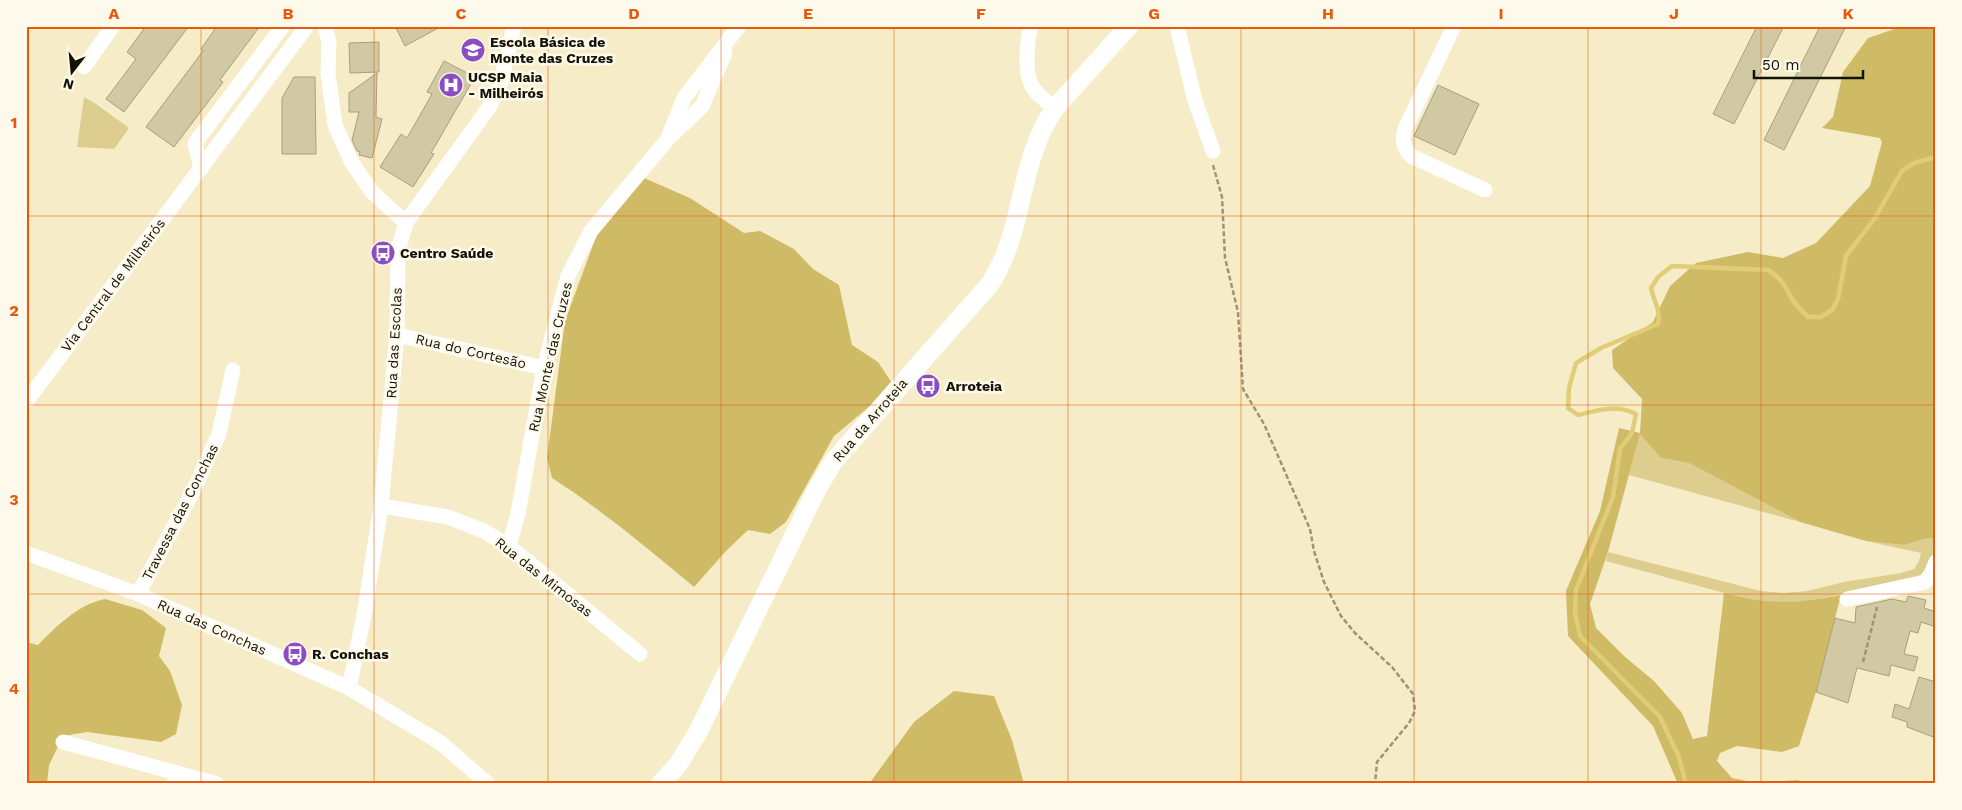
<svg xmlns="http://www.w3.org/2000/svg" width="1962" height="810" font-family="'Work Sans',sans-serif">
	<rect width="100%" height="100%" fill="#f6edc8"/>
	<g fill="#ddce8f">
		<path d="M84 97 96 104 129 128 114 149 77 147Z"/>
		<path d="M1640 433 1661 458 1689 463 1800 522 1629 475Z"/>
		<path d="M1936 538C1936 553 1929 568 1918 578L1809 601 1775 603 1743 598 1606 561 1608 552 1761 591 1783 593 1807 591 1844 582 1901 573 1914 569 1919 561 1921 553 1866 541 1904 545 1924 539Z"/>
	</g>
	<g fill="#cfbb66">
		<path d="M1903 26H1936V538L1924 539 1904 545 1866 541 1800 522 1689 463 1661 458 1640 434 1608 552 1590 604 1596 628 1624 656 1654 681 1682 713 1693 739 1707 736 1724 593C1769 605 1795 604 1841 595L1816 692 1799 746 1782 752 1737 746 1720 753 1717 761 1732 778 1757 783 1798 780 1804 784H1678L1653 726 1568 636 1566 591 1600 511 1619 428 1640 433 1642 399 1613 368 1612 350 1653 322 1670 286 1696 263 1748 252 1783 258 1816 243 1870 186 1882 142 1880 138 1822 128 1833 117 1843 72 1868 38Z"/>
		<path d="M644 178 690 198 744 233 760 231 794 249 813 269 839 285 852 345 878 362 894 386 834 436 786 522 770 534 748 530 726 551 694 587C648 549 602 510 552 478L547 458 565 321 600 226Z"/>
		<path d="M105 599 142 610 166 628 159 656 170 671 182 705 176 734 161 742 87 732 63 736 49 765 47 784H26V642L38 645C56 627 78 604 105 599Z"/>
		<path d="M954 691 994 696 1012 740 1024 784H869L914 722Z"/>
	</g>
	<g fill="none" stroke-linecap="round" stroke-linejoin="round">
		<path stroke="#e1cd77" stroke-width="4.5" d="M1686 784 1679 757 1660 717 1580 636 1575 613 1576 590 1613 497 1620 449 1632 433 1636 414C1617 404 1598 410 1578 415L1568 408 1569 388 1576 363 1601 348 1658 324C1661 311 1654 301 1651 288L1658 277 1672 266 1768 270C1784 280 1785 287 1794 302 1798 307 1803 312 1808 317H1821L1832 310 1838 299 1846 256 1875 218 1902 171 1914 163 1936 157"/>
	</g>
	<g fill="#d1c9a4" stroke="#a8a07d">
		<path d="M146 26H189L124 112 106 99 136 59 127 52Z"/>
		<path d="M217 26H260L220 80 223 82 174 147 146 127 203 51 201 49Z"/>
		<path d="M395 26H442L405 46Z"/>
		<path d="M1757 26H1784L1734 124 1713 114Z"/>
		<path d="M1820 26H1846L1784 150 1764 140Z"/>
		<path d="M379 42V72L350 73 349 43Z"/>
		<path d="M444 61 475 77 431 153 434 154 413 187 380 167 401 134 407 138 432 94 427 92Z"/>
		<path d="M377 73 376 117 382 119 372 158 359 155 360 152 357 151 352 140 359 112H349V93Z"/>
		<path d="M294 77H315L316 154H282V98Z"/>
		<path d="M1438 85 1479 104 1455 155 1414 136Z"/>
		<path d="M1908 596 1926 600 1924 608 1936 612V627L1921 622 1918 633 1910 631 1904 654 1918 657 1914 671 1891 665 1889 676 1857 668 1848 703 1816 692 1835 618 1855 623 1856 607 1892 599 1906 602Z"/>
		<path d="M1919 677 1936 682V738L1907 727V722L1892 717 1895 704 1909 709Z"/>
	</g>
	<g fill="none" stroke-linecap="round" stroke-linejoin="round">
		<g stroke="#9b9479" stroke-width="2.5" stroke-dasharray="5 2.5" stroke-linecap="butt">
			<path d="M1213 165 1222 197 1225 258 1238 312 1243 389 1264 424 1310 529 1314 551 1324 582 1341 616 1355 633 1392 667 1413 694 1415 711 1409 723 1377 762 1375 784"/>
			<path d="M1863 662 1877 607"/>
		</g>
		<g stroke="#fff" stroke-width="15">
			<path d="M325 26 329 42 328 73 335 125 351 161 372 192 406 223"/>
			<path d="M1031 26C1027 41 1024 72 1032 86 1037 95 1047 102 1055 108"/>
			<path d="M1177 26 1195 101 1213 151"/>
			<path d="M1454 26 1405 129C1402 141 1403 147 1411 156L1485 190"/>
			<path d="M84 67 113 26"/>
			<path d="M672 135 702 106 725 53"/>
			<path d="M201 169 195 143 283 26"/>
			<path d="M397 335 544 368"/>
			<path d="M26 402 307 26"/>
			<path d="M381 506 448 517 484 531 509 546 640 654"/>
			<path d="M509 546 518 514 544 368 568 276 591 231 667 140 684 98 739 26"/>
			<path d="M26 553 138 594 349 688 441 743 488 784"/>
			<path d="M138 594 194 489 219 434 233 370"/>
			<path d="M1847 599 1925 582 1931 574 1936 562"/>
			<path d="M349 688 364 615 381 506 397 335 398 250 406 223 412 214 490 106 501 82 514 26"/>
			<path d="M63 742 177 773"/>
			<path d="M174 784 177 773 217 784"/>
		</g>
		<path stroke="#fff" stroke-width="19" d="M660 784 677 766 697 734 816 491 833 462 990 284C1025 231 1018 160 1055 108L1129 26"/>
	</g>
	<path fill="none" stroke="#e8590c" stroke-width="1" stroke-opacity="0.55" d="M201 26V784M374 26V784M548 26V784M721 26V784M894 26V784M1068 26V784M1241 26V784M1414 26V784M1588 26V784M1761 26V784M26 216H1936M26 405H1936M26 594H1936"/>
	<defs>
		<symbol id="school-disc" viewBox="-11 -11 22 22"><circle r="9.5" fill="#8c4dc3" stroke="#fdfaeb"/><path d="M0-5L7-2L0 1L-7-2ZM-4 1L0 2.5L4 1V4Q0 6-4 4Z" fill="#fff"/></symbol>
		<symbol id="hospital-disc" viewBox="-11 -11 22 22"><circle r="9.5" fill="#8c4dc3" stroke="#fdfaeb"/><path d="M-5-5h3v3.5h4V-5h3V5h-3V1.5h-4V5h-3Z" fill="#fff"/></symbol>
		<symbol id="bus-disc" viewBox="-11 -11 22 22"><circle r="9.5" fill="#8c4dc3" stroke="#fdfaeb"/><path d="M-5-6H5V4H4V6H2V4H-2V6H-4V4H-5ZM-3.5-4V0h7V-4ZM-3.5 1.2v1.5H-2V1.2ZM2 1.2v1.5H3.5V1.2Z" fill="#fff"/></symbol>
	</defs>
	<g fill-rule="evenodd">
		<use href="#school-disc" x="459" y="36" width="28" height="28"/>
		<use href="#hospital-disc" x="437" y="71" width="28" height="28"/>
		<use href="#bus-disc" x="369" y="239" width="28" height="28"/>
		<use href="#bus-disc" x="914" y="372" width="28" height="28"/>
		<use href="#bus-disc" x="281" y="640" width="28" height="28"/>
	</g>
	<g text-anchor="middle" stroke-width="5" stroke-linejoin="round" paint-order="stroke">
		<g font-size="14" font-weight="bold" fill="#141105" stroke="#fdfaeb" text-anchor="start">
			<text x="490" y="47">Escola Básica de<tspan x="490" dy="16">Monte das Cruzes</tspan></text>
			<text x="468" y="82">UCSP Maia<tspan x="468" dy="16">- Milheirós</tspan></text>
			<text x="400" y="258">Centro Saúde</text>
			<text x="946" y="391">Arroteia</text>
			<text x="312" y="659">R. Conchas</text>
		</g>
		<g font-size="14" fill="#141105" stroke="#fdfaeb">
			<text transform="translate(113 285) rotate(-53)" y="5">Via Central de Milheirós</text>
			<text transform="translate(394 343) rotate(-87)" y="5">Rua das Escolas</text>
			<text transform="translate(471 351) rotate(13)" y="5">Rua do Cortesão</text>
			<text transform="translate(550 357) rotate(-77)" y="5">Rua Monte das Cruzes</text>
			<text transform="translate(870 420) rotate(-49)" y="5">Rua da Arroteia</text>
			<text transform="translate(180 512) rotate(-63)" y="5">Travessa das Conchas</text>
			<text transform="translate(544 577) rotate(38)" y="5">Rua das Mimosas</text>
			<text transform="translate(212 627) rotate(24)" y="5">Rua das Conchas</text>
		</g>
	</g>
	<rect width="1962" height="810" fill="none" stroke="#fdfaeb" stroke-width="55"/>
	<g transform="translate(72 72) rotate(196)" stroke="#fdfaeb" stroke-width="4" paint-order="stroke">
	<path d="M0-4L9 19L0 12L-9 19Z" fill="#141105"/>
	<text y="-8" font-size="14" font-weight="bold" text-anchor="middle" fill="#141105">N</text>
	</g>
	<path d="M1754 70v8h109v-8" fill="none" stroke="#141105" stroke-width="2.5"/>
	<text x="1762" y="70" font-size="15" fill="#141105" stroke="#fdfaeb" stroke-width="4" paint-order="stroke">50 m</text>
	<rect x="28" y="28" width="1906" height="754" fill="none" stroke="#e8590c" stroke-width="2"/>
	<g font-size="16" text-anchor="middle" font-weight="bold" fill="#e8590c">
		<text x="114" y="19">A</text>
		<text x="288" y="19">B</text>
		<text x="461" y="19">C</text>
		<text x="634" y="19">D</text>
		<text x="808" y="19">E</text>
		<text x="981" y="19">F</text>
		<text x="1154" y="19">G</text>
		<text x="1328" y="19">H</text>
		<text x="1501" y="19">I</text>
		<text x="1674" y="19">J</text>
		<text x="1848" y="19">K</text>
		<text x="14" y="128">1</text>
		<text x="14" y="316">2</text>
		<text x="14" y="505">3</text>
		<text x="14" y="694">4</text>
	</g>
</svg>
